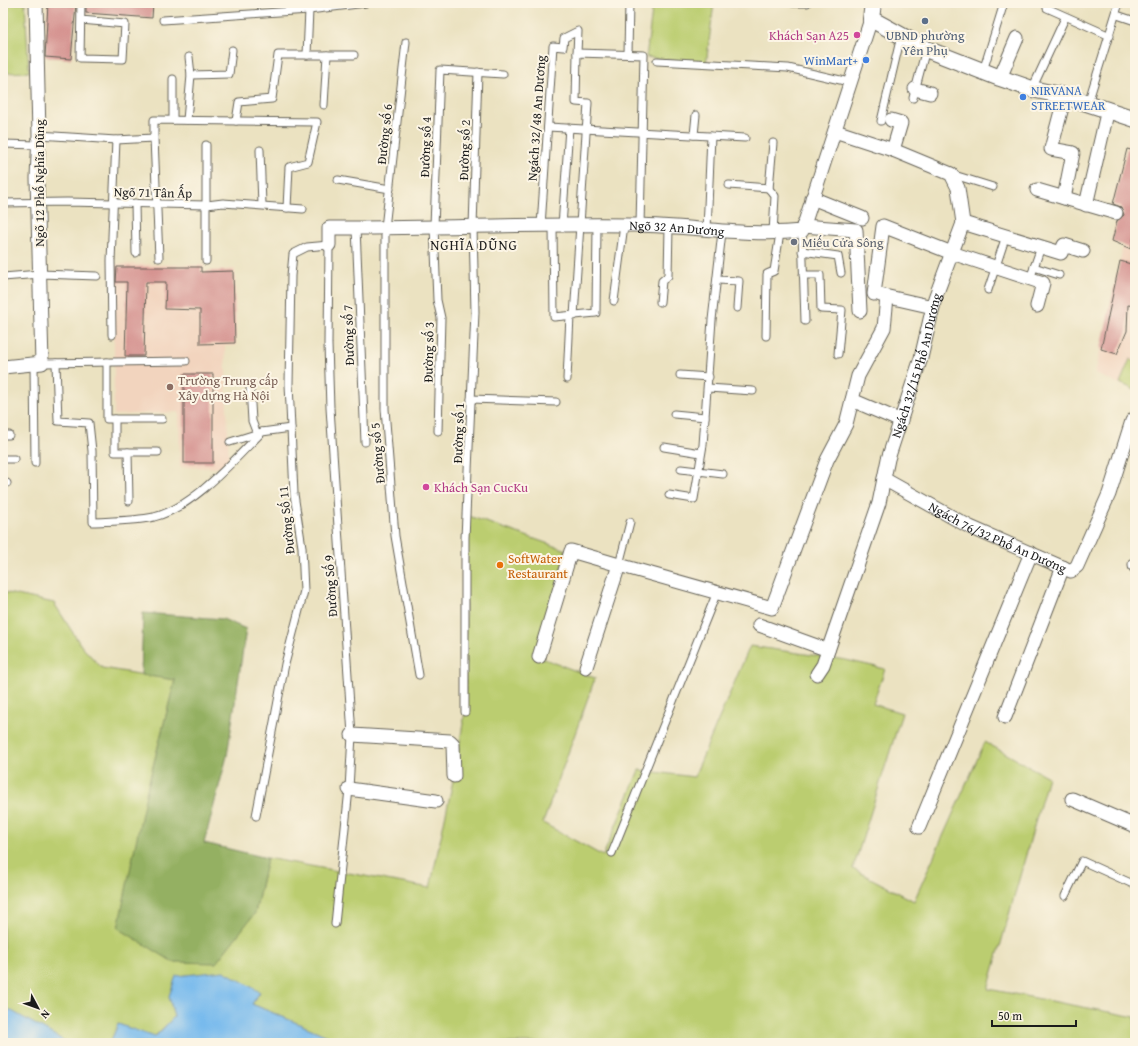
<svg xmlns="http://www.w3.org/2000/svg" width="1138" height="1046" font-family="'Gentium Book Plus',serif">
	<rect width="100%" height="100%" fill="#fcf5e5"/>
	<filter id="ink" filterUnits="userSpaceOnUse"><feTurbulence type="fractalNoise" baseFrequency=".025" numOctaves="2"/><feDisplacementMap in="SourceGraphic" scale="8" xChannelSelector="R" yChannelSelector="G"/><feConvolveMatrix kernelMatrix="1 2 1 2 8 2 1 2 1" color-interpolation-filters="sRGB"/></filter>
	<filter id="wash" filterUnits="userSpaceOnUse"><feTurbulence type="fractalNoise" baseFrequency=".012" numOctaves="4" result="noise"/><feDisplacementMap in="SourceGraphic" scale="16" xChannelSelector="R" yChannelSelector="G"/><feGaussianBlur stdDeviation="0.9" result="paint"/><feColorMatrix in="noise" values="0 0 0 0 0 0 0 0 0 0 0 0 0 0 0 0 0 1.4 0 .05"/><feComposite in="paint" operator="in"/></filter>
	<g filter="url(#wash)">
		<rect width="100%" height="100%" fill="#ebe2c1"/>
		<g fill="#f2d4be">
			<path d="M1130 132 1135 134V390L1095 374 1123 246 1112 241 1119 213 1111 211Z"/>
			<path d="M114 264 204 265V271L235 269 236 346H225L229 468 180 467 179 412 114 415Z"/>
		</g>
		<g fill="#bbcd70" stroke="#6c7446">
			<path d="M3 3H25L29 72 3 73Z"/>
			<path d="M653 3H714L706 65 646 57Z"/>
			<path d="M1130 359 1135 362V390L1120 383Z"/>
			<path d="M466 515 566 550 539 657 595 678 543 823 603 856 639 770 694 777 750 646 846 660 885 669 873 704 902 713 853 869 914 901 985 742 1048 777 988 989 1135 1017V1043H344L252 1004 260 992 169 996 174 1017 154 1037 118 1024 110 1043H68L3 1007V592L54 603 82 647 102 668 175 680 146 794 255 913 267 858 430 888 454 776 465 712Z"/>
		</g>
		<path fill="#94b062" stroke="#58663f" d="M143 613 223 619 246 629 227 756 204 843 267 858 255 913 216 963 173 962 118 928 146 794 175 680 141 675Z"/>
		<g fill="#77baed" stroke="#4a6b84">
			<path d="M224 971 260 992 252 1004 344 1043H110L118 1024 155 1037 174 1017 169 996 176 976Z"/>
			<path d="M3 1007 10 1010 68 1043H3Z"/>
		</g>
		<g id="blocks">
			<g fill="#d59390">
				<path d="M48 3 76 4 71 59 45 57Z"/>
				<path d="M86 3H153L152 18 86 13Z"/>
				<path d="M1127 149 1135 151V230L1131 249 1112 241 1117 221 1124 215 1121 207 1113 204Z"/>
				<path d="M1120 261 1135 265V306L1128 305 1127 331 1117 354 1101 349Z"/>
				<path d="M117 267H201V272L233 271 235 343 200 344V310L165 309 166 282H146L144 356H125L127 282H116Z"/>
				<rect x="184" y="374" width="29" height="89"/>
			</g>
		</g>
	</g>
	<g filter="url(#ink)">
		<use href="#blocks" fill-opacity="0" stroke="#646156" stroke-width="1"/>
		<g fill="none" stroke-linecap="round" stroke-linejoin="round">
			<defs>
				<g id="service">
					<path d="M793 3H807"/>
					<path d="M1048 3 1047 8 1110 36"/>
					<path d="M1117 15 1135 21"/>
					<path d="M81 20 125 24 123 59 80 58 81 3"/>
					<path d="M163 20 309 10 366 3"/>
					<path d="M406 42 385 228V409L395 536 419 675"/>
					<path d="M628 54 629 3"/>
					<path d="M307 55 309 10"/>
					<path d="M657 61 788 68 849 82"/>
					<path d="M983 71 1004 3"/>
					<path d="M191 75 229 74 232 50"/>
					<path d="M173 79V120"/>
					<path d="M1032 89 1065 18"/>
					<path d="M913 98 926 49"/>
					<path d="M1088 103 1119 3"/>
					<path d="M324 105 327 55"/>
					<path d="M187 120 191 75 189 57"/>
					<path d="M236 121 239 102 272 99 278 55H354"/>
					<path d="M881 121 901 36"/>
					<path d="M548 127 745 138"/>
					<path d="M39 135 116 140 154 138V120L317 122 308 162 289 167 287 208"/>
					<path d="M694 135 696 115"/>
					<path d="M154 138 159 258"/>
					<path d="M773 143 769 189 775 196 773 233"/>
					<path d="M3 144 38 145"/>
					<path d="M260 150 262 205"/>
					<path d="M951 174 993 187"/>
					<path d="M338 180 390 189"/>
					<path d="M729 185 769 188"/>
					<path d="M3 203 67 202 207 205 223 203 303 209"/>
					<path d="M135 203 136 253"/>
					<path d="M541 226 553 46 563 47 564 38 578 31 577 53"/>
					<path d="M553 226 554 317 596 313 597 226"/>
					<path d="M562 226 569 128"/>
					<path d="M356 228 365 442"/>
					<path d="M707 230 711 136"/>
					<path d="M802 231 805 321"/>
					<path d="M802 251 838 256 841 273"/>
					<path d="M206 261V145"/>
					<path d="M1034 267 1059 275"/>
					<path d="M803 275H820L821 309 842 310 838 354"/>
					<path d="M3 277 40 274 97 276"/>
					<path d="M1030 279 1041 247"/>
					<path d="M717 280 739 281 737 308"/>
					<path d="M988 290 1006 236"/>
					<path d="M614 301 624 225"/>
					<path d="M660 302 662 281 668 276 669 227"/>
					<path d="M574 316 588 103 576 102 577 53 644 55 640 225"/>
					<path d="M112 335 111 261 116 140"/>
					<path d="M766 336 767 274 774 271 780 233"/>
					<path d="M107 362V419H115V452H128L129 501"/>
					<path d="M42 363 186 361"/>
					<path d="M56 363 58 421 89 423 92 451 93 522C113 521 135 521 154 517 194 507 233 461 262 432"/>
					<path d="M34 364 35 463"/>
					<path d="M680 375 709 377"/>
					<path d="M567 379 570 316"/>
					<path d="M250 387 252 421 257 434"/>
					<path d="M708 388 753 391"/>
					<path d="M471 399 556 402"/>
					<path d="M674 414 705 417"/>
					<path d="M115 419H162"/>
					<path d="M438 431 441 318 437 300 434 226 440 70 503 74"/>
					<path d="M3 435H9"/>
					<path d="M230 442 262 432 291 428"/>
					<path d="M664 447 701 453"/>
					<path d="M128 452H158"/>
					<path d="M3 459H14"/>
					<path d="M681 469 723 474"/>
					<path d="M3 484 7 483"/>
					<path d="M669 495 694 499 703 445 712 320 722 232"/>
					<path d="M619 565 630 522"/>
					<path d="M465 712V538L475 312 473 227 478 72"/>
					<path d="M256 816 285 664 304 591 302 547 294 494 289 384 291 276 293 254 307 247 329 245 328 344 330 408 352 735 349 789 335 924"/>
					<path d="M612 853 717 592"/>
					<path d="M1065 896 1082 861 1135 885"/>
				</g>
				<g id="minor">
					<path d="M1000 78 1017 38"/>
					<path d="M915 89 930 93"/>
					<path d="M891 120 901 123 893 150"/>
					<path d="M1037 190 1116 213"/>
					<path d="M812 198 862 218"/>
					<path d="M1064 198 1073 153 1051 149 1065 96"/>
					<path d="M1086 205 1108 109"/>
					<path d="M963 223 1061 253 1064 245 1083 251"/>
					<path d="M803 226 856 230 860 311"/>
					<path id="s1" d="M329 245V228C432 229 535 223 638 225 693 226 747 237 802 231L871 19"/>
					<path d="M874 294 883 226 952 253 1043 283 1037 306"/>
					<path d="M880 295 933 307"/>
					<path d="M3 367 42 363 37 178 39 135 36 3"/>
					<path d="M852 400 901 421"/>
					<path id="s2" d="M884 479 970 527 1071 571 1077 566 1109 494 1132 421 1135 418"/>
					<path d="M1135 564V566"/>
					<path d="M759 625 828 650"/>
					<path d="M539 657 571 551 619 565"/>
					<path d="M586 667 619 565 772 608 827 460 846 424 858 376 884 328 887 297"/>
					<path id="s3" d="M817 674 823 665 879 503 888 459 921 358 935 298 963 223 958 188 951 174 893 150 835 131"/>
					<path d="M1005 717 1063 567"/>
					<path d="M352 735 450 741 453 744 454 776"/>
					<path d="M349 789 436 801"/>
					<path d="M1072 799 1135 826"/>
					<path d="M919 827 1031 553"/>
				</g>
				<path id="tertiary" d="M873 3 871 19 926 49 1000 78 1032 89 1065 96 1135 119"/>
			</defs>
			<use href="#service" stroke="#646156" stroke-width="9"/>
			<use href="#minor" stroke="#646156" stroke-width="15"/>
			<use href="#tertiary" stroke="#646156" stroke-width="18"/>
			<use href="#service" stroke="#fff" stroke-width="7"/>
			<use href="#minor" stroke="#fff" stroke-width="13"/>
			<use href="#tertiary" stroke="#fff" stroke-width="16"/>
		</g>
	</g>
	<circle fill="#5c6f8a" stroke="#fcf5e5" stroke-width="1.5" cx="925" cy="21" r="4"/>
	<g fill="#d1479c" stroke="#fcf5e5" stroke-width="1.5">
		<circle cx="857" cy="35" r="4"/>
		<circle cx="426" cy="487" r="4"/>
	</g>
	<g fill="#3f7fe0" stroke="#fcf5e5" stroke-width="1.5">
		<circle cx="866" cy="60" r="4"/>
		<circle cx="1023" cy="97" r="4"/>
	</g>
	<circle fill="#6b7280" stroke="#fcf5e5" stroke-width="1.5" cx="794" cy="242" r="4"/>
	<circle fill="#8d6e63" stroke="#fcf5e5" stroke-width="1.5" cx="170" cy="387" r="4"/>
	<circle fill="#e8710a" stroke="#fcf5e5" stroke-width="1.5" cx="500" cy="565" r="4"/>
	<g text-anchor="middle" stroke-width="4" stroke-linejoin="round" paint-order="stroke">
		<g font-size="13" fill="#b23c85" stroke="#fcf5e5" text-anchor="end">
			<text x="849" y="40">Khách Sạn A25</text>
			<text x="434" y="492" text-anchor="start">Khách Sạn CucKu</text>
		</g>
		<g font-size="13" fill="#4e5e75" stroke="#fcf5e5">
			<text x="925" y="40">UBND phường<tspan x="925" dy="15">Yên Phụ</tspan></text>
		</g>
		<g font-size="13" fill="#366cbe" stroke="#fcf5e5" text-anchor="end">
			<text x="858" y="65">WinMart+</text>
			<text x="1031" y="95" text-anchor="start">NIRVANA<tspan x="1031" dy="15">STREETWEAR</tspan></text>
		</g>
		<g font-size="13" fill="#1c1c1c" stroke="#fcf5e5">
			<text transform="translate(536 118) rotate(-86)" y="5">Ngách 32/48 An Dương</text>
			<text transform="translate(384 134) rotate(-84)" y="5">Đường số 6</text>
			<text transform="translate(425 147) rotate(-88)" y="5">Đường số 4</text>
			<text transform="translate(464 150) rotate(-88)" y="5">Đường số 2</text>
			<text transform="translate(39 183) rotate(-90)" y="5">Ngõ 12 Phố Nghĩa Dũng</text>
			<text transform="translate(153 192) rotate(1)" y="5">Ngõ 71 Tân Ấp</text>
			<text dy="5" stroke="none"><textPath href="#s1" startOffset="365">Ngõ 32 An Dương</textPath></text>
			<text transform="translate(348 335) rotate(-92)" y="5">Đường số 7</text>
			<text transform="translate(428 352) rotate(-89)" y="5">Đường số 3</text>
			<text dy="5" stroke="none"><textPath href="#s3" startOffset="325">Ngách 32/15 Phố An Dương</textPath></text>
			<text transform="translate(458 433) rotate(-88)" y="5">Đường số 1</text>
			<text transform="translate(377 453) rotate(-95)" y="5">Đường số 5</text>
			<text transform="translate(286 520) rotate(-96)" y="5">Đường Số 11</text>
			<text dy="5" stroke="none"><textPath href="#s2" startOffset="128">Ngách 76/32 Phố An Dương</textPath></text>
			<text transform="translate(330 586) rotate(-94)" y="5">Đường Số 9</text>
		</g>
		<g font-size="13" fill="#5b616d" stroke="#fcf5e5" text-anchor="start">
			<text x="802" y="247">Miếu Cửa Sông</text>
		</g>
		<g font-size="13" fill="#785e54" stroke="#fcf5e5" text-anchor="start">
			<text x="178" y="385">Trường Trung cấp<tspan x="178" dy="15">Xây dựng Hà Nội</tspan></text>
		</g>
		<g font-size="13" fill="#c56008" stroke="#fcf5e5" text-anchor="start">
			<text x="508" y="563">SoftWater<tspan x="508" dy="15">Restaurant</tspan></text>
		</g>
		<g font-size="14" letter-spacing="1" fill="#1c1c1c" stroke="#fcf5e5">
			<text x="474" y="250">NGHĨA DŨNG</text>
		</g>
	</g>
	<rect width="1138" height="1046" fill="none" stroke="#fcf5e5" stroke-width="16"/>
	<g transform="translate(38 1008) rotate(131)" stroke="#fcf5e5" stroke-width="3" paint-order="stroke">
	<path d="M0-3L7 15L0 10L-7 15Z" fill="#1c1c1c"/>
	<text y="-6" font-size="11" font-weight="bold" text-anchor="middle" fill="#1c1c1c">N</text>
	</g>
	<path d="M992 1020v6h84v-6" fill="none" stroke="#1c1c1c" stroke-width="2"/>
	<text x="998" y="1020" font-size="12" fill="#1c1c1c" stroke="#fcf5e5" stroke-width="3" paint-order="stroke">50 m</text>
</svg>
